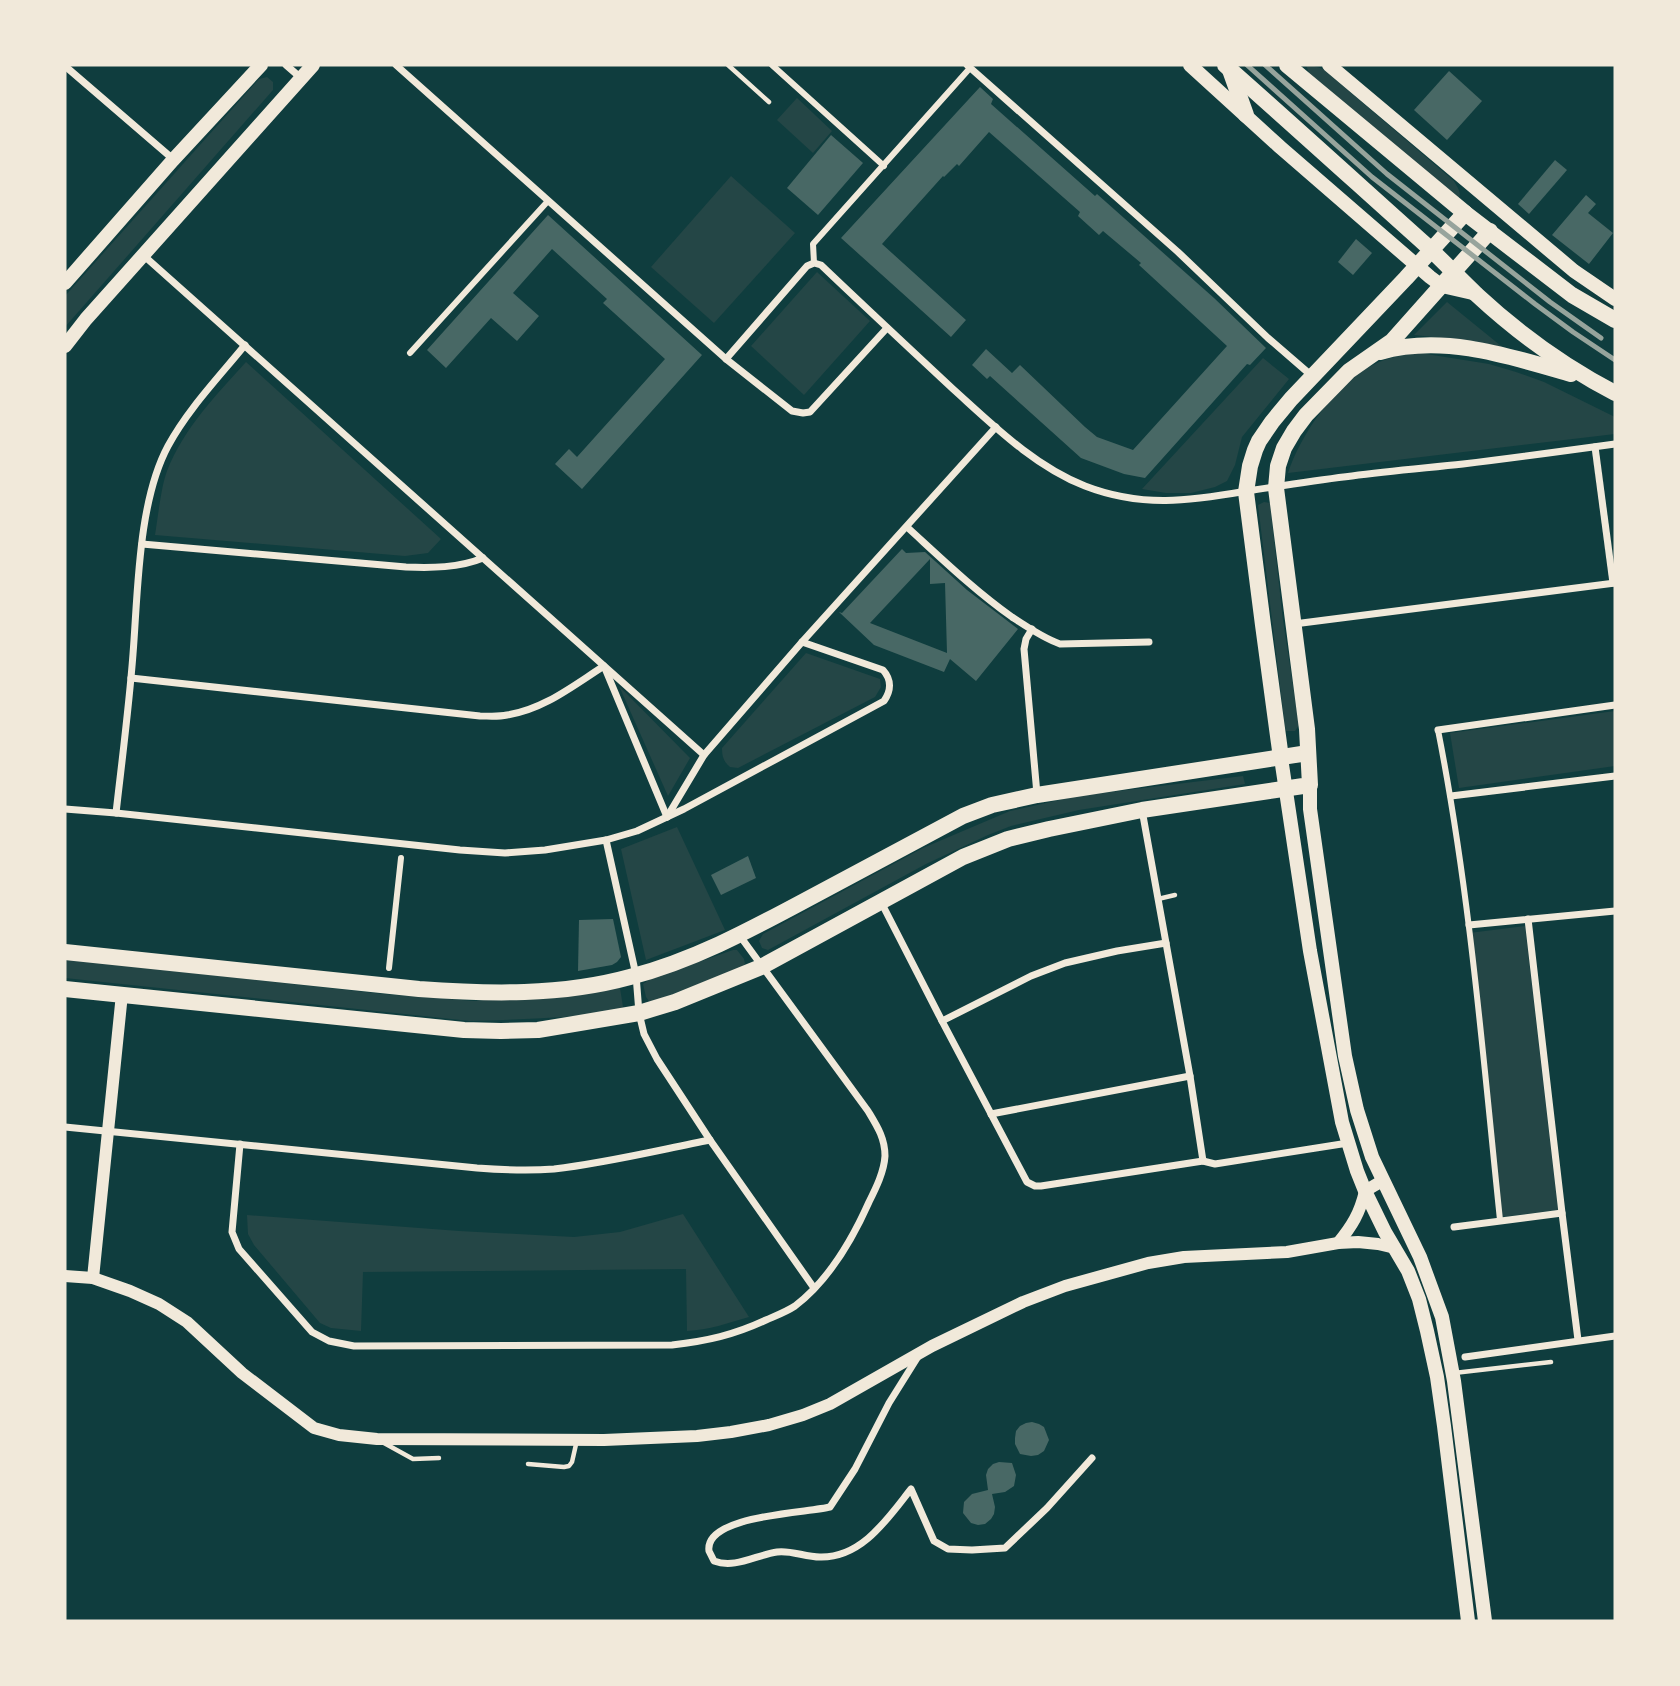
<svg xmlns="http://www.w3.org/2000/svg" width="1680" height="1686" font-family="Commissioner,sans-serif">
	<rect width="100%" height="100%" fill="#0f3d3e"/>
	<g fill="#244646">
		<path d="M1306 65H1311L1323 69 1454 181C1457 187 1463 194 1458 199L1309 73Z"/>
		<path d="M267 77 273 82V90L65 327V296L259 79Z"/>
		<path d="M797 98 832 131 813 153 777 120Z"/>
		<path d="M731 176 795 233 714 323 651 267Z"/>
		<path d="M817 272 870 321 804 395 751 346Z"/>
		<path d="M1447 302 1506 350 1479 342 1414 335Z"/>
		<path d="M1420 353 1489 364 1516 372 1544 382 1615 417V434L1288 473C1300 436 1336 382 1373 365 1388 357 1403 355 1420 353Z"/>
		<path d="M1263 358 1289 379 1242 437 1235 465 1227 481 1215 487 1191 493H1166L1142 489Z"/>
		<path d="M246 362 441 539 428 553 405 556 155 535C158 517 161 487 167 471 184 428 216 395 246 362Z"/>
		<path d="M1264 502 1270 503 1283 620 1299 725 1295 731H1286L1285 727 1258 505Z"/>
		<path d="M806 653 880 679 881 687 875 697 738 768 730 767C724 762 722 757 722 748Z"/>
		<path d="M619 686 690 758 668 796Z"/>
		<path d="M1615 711V766L1459 788 1450 733Z"/>
		<path d="M1243 776 1245 784 1079 810 1011 826 988 835 926 864 768 950 762 948 759 941 763 934 923 848 1010 811 1077 796Z"/>
		<path d="M677 827 725 930 646 960 621 849Z"/>
		<path d="M1525 926 1558 1210 1502 1217 1469 933Z"/>
		<path d="M733 950H737L744 959 745 964 741 968 654 1001H649L646 997 643 984 650 979Z"/>
		<path d="M65 959 384 994 474 1001 615 987 620 988 623 1007C605 1016 583 1015 564 1017 532 1019 501 1020 470 1021L65 978Z"/>
		<path d="M683 1214 749 1317C728 1323 709 1330 687 1331L686 1269 363 1272 361 1331 331 1328 320 1323 254 1245 248 1234 247 1215 459 1231 574 1237 620 1232Z"/>
	</g>
	<g fill="#486865" fill-rule="evenodd">
		<path d="M1449 71 1482 101 1447 140 1414 110Z"/>
		<path d="M980 87 993 99 991 104 1095 196 1097 194 1214 298 1266 348 1250 365 1247 364 1145 478 1124 474 1081 458 990 376 987 379 972 365 986 349 1012 373 1020 365 1085 427 1097 437 1133 450 1227 346 1139 265 1141 263 1103 231 1099 235 1078 216 1080 212 989 132 959 166 957 164 944 177 943 176 882 244 966 320 951 337 841 238Z"/>
		<path d="M831 135 863 163 818 215 787 188Z"/>
		<path d="M1555 160 1567 170 1529 214 1518 204Z"/>
		<path d="M1586 195 1596 204 1588 213 1613 233 1589 264 1552 235Z"/>
		<path d="M548 215 702 355 582 489 555 464 569 449 577 457 665 359 603 303 607 299 552 249 513 293 539 316 517 341 491 318 446 368 427 350Z"/>
		<path d="M1356 239 1372 253 1353 275 1338 262Z"/>
		<path d="M902 549 906 553 925 552 967 590 1018 629 976 681 950 659 944 672 874 645 839 612 842 613ZM930 559V584L945 583 947 653 870 623Z"/>
		<path d="M748 856 756 878 721 895 711 875Z"/>
		<path d="M613 919 621 957 617 962 612 965 578 971 579 920Z"/>
		<path d="M1032 1422 1039 1424 1044 1427 1049 1440 1044 1451 1038 1455 1031 1456 1020 1454 1015 1444V1438L1016 1431 1020 1426 1026 1423Z"/>
		<path d="M999 1462 1012 1463 1016 1475 1014 1486 1005 1492 992 1494 995 1507 994 1514 991 1519 985 1524 978 1525 971 1523 963 1513 964 1502 972 1494 988 1490 986 1475 988 1469 993 1464Z"/>
	</g>
	<g fill="none" stroke-linecap="round" stroke-linejoin="round">
		<g stroke="#f1e9da" stroke-width="4.5">
			<path d="M728 65 769 102"/>
			<path d="M1158 899 1175 895"/>
			<path d="M1454 1373 1551 1362"/>
			<path d="M384 1443 413 1459 439 1458"/>
			<path d="M528 1464 564 1467 569 1466 572 1462 577 1440"/>
		</g>
		<g stroke="#f1e9da" stroke-width="6">
			<path d="M772 65 884 166"/>
			<path d="M814 263 813 244 970 68"/>
			<path d="M410 353 548 201"/>
			<path d="M1438 730C1470 892 1483 1057 1500 1220"/>
			<path d="M389 968 401 858"/>
		</g>
		<g stroke="#f1e9da" stroke-width="7">
			<path d="M286 65 301 78"/>
			<path d="M396 65 726 359 792 411 803 413 810 412 887 328"/>
			<path d="M967 65 1178 252 1268 338 1312 376"/>
			<path d="M65 66 173 159"/>
			<path d="M143 255 704 755"/>
			<path d="M726 359 807 266 814 263 821 265C865 307 909 348 953 389 993 425 1034 466 1085 486 1142 508 1189 501 1247 491 1282 486 1317 480 1352 476 1389 471 1426 468 1463 464 1513 458 1564 451 1615 444"/>
			<path d="M1595 447 1613 583"/>
			<path d="M907 527C941 558 974 590 1012 617 1027 627 1043 638 1060 644L1149 642"/>
			<path d="M142 544 406 567C431 568 459 568 483 558"/>
			<path d="M1294 624 1615 583"/>
			<path d="M1032 629 1026 639 1024 649 1037 794"/>
			<path d="M131 678 480 716C489 716 498 717 507 715 543 710 574 685 604 666L667 817"/>
			<path d="M1438 730 1615 705"/>
			<path d="M1451 796 1615 776"/>
			<path d="M65 809 116 813 460 850 505 853 545 850 606 840 637 831 684 809 884 701C891 691 892 680 883 670L802 642"/>
			<path d="M1142 810 1190 1076 1203 1161"/>
			<path d="M116 813C122 760 129 707 133 654 138 591 138 502 168 446 188 409 219 377 245 345"/>
			<path d="M667 817 704 755 802 642 996 427"/>
			<path d="M606 840 636 975 639 1013 644 1034 657 1059 710 1140 814 1288"/>
			<path d="M881 902 942 1021 1027 1182 1035 1186H1041L1203 1161 1215 1164 1348 1143"/>
			<path d="M1528 919 1562 1213 1578 1340"/>
			<path d="M1469 925 1615 911"/>
			<path d="M942 1021 1031 976 1065 963 1117 951 1166 943"/>
			<path d="M991 1114 1190 1076"/>
			<path d="M65 1127 477 1168C503 1170 529 1171 554 1169 606 1163 659 1150 710 1140"/>
			<path d="M240 1144 232 1232 239 1249 312 1332 329 1341 354 1346 672 1345C707 1341 734 1335 766 1320 775 1316 786 1312 795 1306 828 1281 853 1238 869 1202 876 1188 884 1172 885 1156 885 1138 877 1126 868 1111L740 936"/>
			<path d="M1454 1227 1562 1213"/>
			<path d="M919 1355 889 1403 855 1469 830 1507C807 1513 704 1515 709 1551 710 1553 713 1559 714 1561 735 1569 756 1555 777 1552 791 1550 805 1557 820 1557 862 1558 888 1518 911 1489L934 1541 948 1549 972 1550 1005 1548 1047 1508 1092 1458"/>
			<path d="M1465 1357 1615 1336"/>
		</g>
		<g stroke="#f1e9da" stroke-width="12">
			<path d="M1338 1243C1352 1226 1360 1213 1365 1191L1382 1181"/>
			<path d="M65 1276 93 1278 130 1291 159 1304 187 1322 242 1373 314 1428 339 1435 377 1439 604 1440 697 1436 731 1432 769 1425 803 1415 830 1404 932 1346 1023 1302 1065 1286 1148 1263 1184 1257 1287 1252 1338 1243 1358 1242 1378 1244 1395 1248"/>
			<path d="M93 1278 122 994"/>
		</g>
		<g stroke="#f1e9da" stroke-width="14">
			<path d="M1190 65 1280 147 1430 277 1442 286 1477 294"/>
			<path d="M1329 65 1574 271 1615 299"/>
			<path d="M65 283 173 160 261 65"/>
			<path d="M65 346 86 319 313 65"/>
			<path d="M1281 758 1310 951 1342 1122 1357 1171 1365 1191 1385 1232 1408 1271 1419 1299 1427 1331 1437 1377 1444 1426 1468 1621"/>
			<path d="M1310 785V809L1345 1056 1357 1110 1372 1157 1420 1257 1442 1317 1454 1381 1485 1621"/>
		</g>
		<g stroke="#f1e9da" stroke-width="16">
			<path d="M1225 65C1293 125 1360 186 1427 246 1444 262 1460 279 1477 295 1518 333 1565 367 1615 393"/>
			<path d="M1287 65 1465 213 1572 295 1615 320"/>
			<path d="M1230 70 1246 115"/>
			<path d="M1380 352C1444 334 1509 356 1571 374"/>
			<path d="M1281 758 1263 625 1246 492 1250 466 1255 450 1259 441 1272 422 1291 399 1406 278 1465 213"/>
			<path d="M65 952 419 989C488 994 561 996 630 977 692 961 748 931 804 901 857 873 910 844 963 816L992 805 1037 795 1308 753"/>
			<path d="M65 989 464 1030 501 1031 538 1030 639 1013 675 1002 761 967 963 857 1008 839 1049 829 1142 810 1310 785 1307 729 1276 488 1278 466 1284 448 1294 431 1306 415 1349 371 1392 341 1490 231"/>
		</g>
		<g stroke="#97a49c" stroke-width="5">
			<path d="M1247 65 1372 177 1535 304 1573 332 1615 360"/>
			<path d="M1265 65 1387 174 1550 302 1601 338"/>
		</g>
	</g>
	<rect width="1680" height="1686" fill="none" stroke="#f1e9da" stroke-width="133"/>
</svg>
